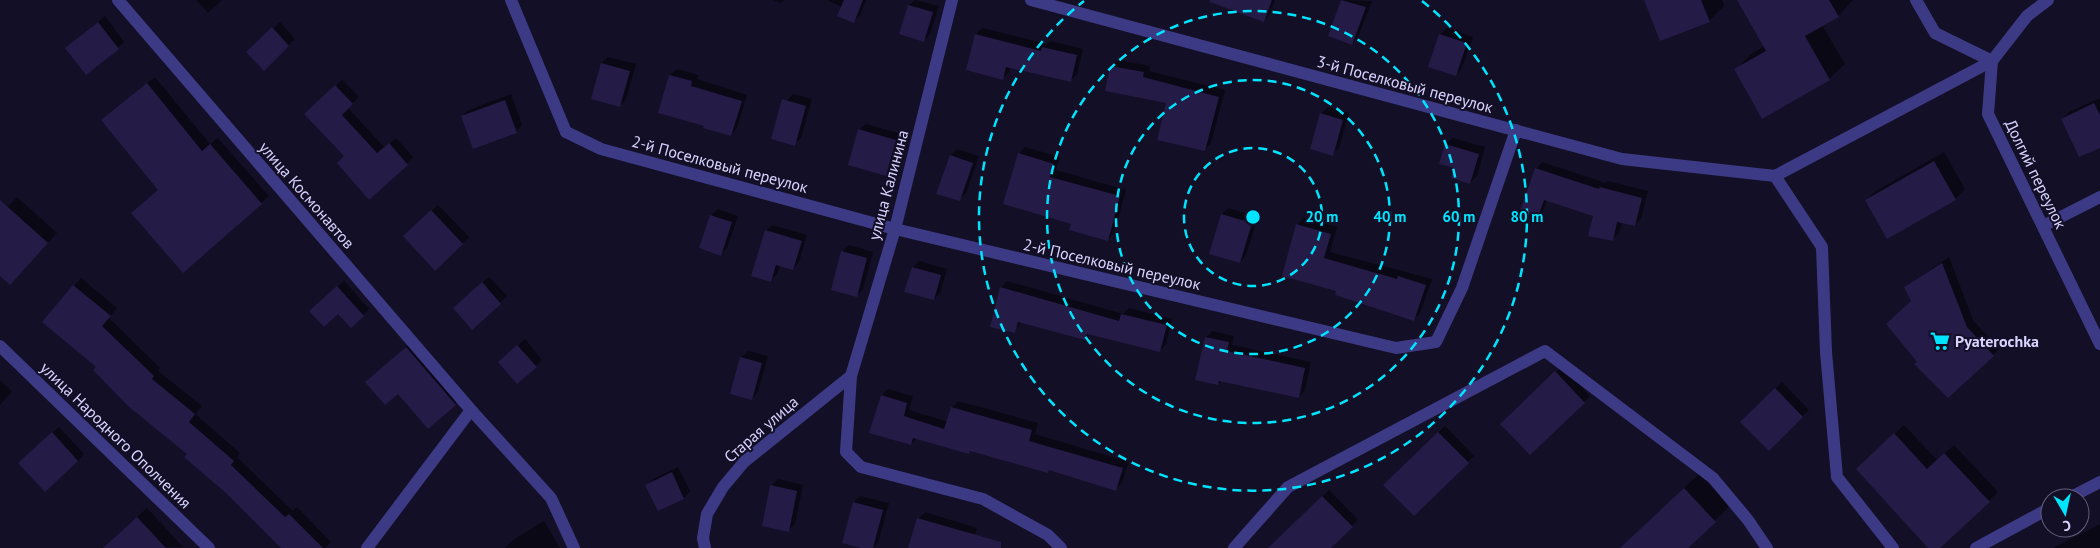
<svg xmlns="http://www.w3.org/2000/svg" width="2100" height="548" font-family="'PT Sans',sans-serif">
	<rect width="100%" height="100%" fill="#130f26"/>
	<g fill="#0007">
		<path d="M196 0H222L208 13Z"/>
		<path d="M773 0H784L781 3Z"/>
		<path d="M827 0H866L860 15 853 22 842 7Z"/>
		<path d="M915 0 939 6 930 34 924 41 909 5Z"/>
		<path d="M1242 0H1275L1270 14 1264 21Z"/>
		<path d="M1342 0 1372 1 1358 37 1352 43 1329 35Z"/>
		<path d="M1645 0H1722L1724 6 1709 21Z"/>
		<path d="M1738 0H1853L1838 16 1822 25 1845 64 1829 79 1736 70 1751 54 1765 46Z"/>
		<path d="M105 16 124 42 118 48H66Z"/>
		<path d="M280 22 295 39 264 69 248 52Z"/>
		<path d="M982 28 1047 44 1050 41 1083 49 1077 74 1070 81 1010 66 1009 72 1003 78 976 34Z"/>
		<path d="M1447 28 1473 37 1462 68 1456 75 1440 35Z"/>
		<path d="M608 57 636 64 626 99 620 106 602 63Z"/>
		<path d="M1118 60 1150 66 1149 71 1225 90 1211 143 1205 150 1168 102 1107 90 1111 66Z"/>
		<path d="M677 69 698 75 697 79 747 95 737 128 731 135 670 75Z"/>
		<path d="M155 77 210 144 218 138 269 196 183 271 159 189 110 113Z"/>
		<path d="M342 80 359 97 348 108 385 148 396 138 413 157 369 198 346 156 306 114Z"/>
		<path d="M511 94 522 125 516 132 462 116 469 110Z"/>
		<path d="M793 94 812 99 801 138 794 144 787 101Z"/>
		<path d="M2100 98V146L2062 119 2069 112Z"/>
		<path d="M1328 107 1349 113 1339 148 1332 154 1321 114Z"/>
		<path d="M866 124 902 134 892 168 885 175 859 130Z"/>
		<path d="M1453 138 1485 147 1477 176 1470 183 1455 167 1446 144Z"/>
		<path d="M1025 147 1060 157 1056 170 1126 190 1114 233 1108 240 1019 154Z"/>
		<path d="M957 149 979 156 966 193 959 200 951 155Z"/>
		<path d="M1944 152 1965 189 1955 199 1887 237 1866 200 1876 191Z"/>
		<path d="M1542 162 1606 183 1607 181 1648 191 1641 218 1635 225 1622 221 1619 233 1612 240 1594 215 1547 200 1544 209 1538 216 1536 169Z"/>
		<path d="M17 197 57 233 19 274H0V215Z"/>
		<path d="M438 205 469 237 435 269 411 230Z"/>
		<path d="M1228 208 1258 217 1246 255 1240 262 1222 214Z"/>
		<path d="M718 209 738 216 727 248 721 254 700 248 711 215Z"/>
		<path d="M1304 218 1337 227 1330 252 1432 279 1420 313 1414 319 1338 291 1297 225Z"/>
		<path d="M772 225 807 235 799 262 793 269 780 265 777 274 771 280 766 231Z"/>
		<path d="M849 245 873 252 863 289 856 296 842 252Z"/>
		<path d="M1949 257 1973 320 1999 349 1993 355 1919 362 1912 301 1905 287Z"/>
		<path d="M919 261 947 269 940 293 934 299 906 291 913 267Z"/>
		<path d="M489 277 507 296 472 328 461 302Z"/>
		<path d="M81 278 117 308 109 318 160 368 158 371 202 406 195 414 240 453 237 457 293 511 297 507 331 542 325 548H283L98 367 44 321Z"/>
		<path d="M344 281 369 309 363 315 338 312 318 305Z"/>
		<path d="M1007 281 1123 314 1129 308 1172 319 1166 344 1160 351 1090 334 1085 338 1022 321 1014 332 1001 288Z"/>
		<path d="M1213 331 1234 336 1232 345 1311 362 1305 390 1299 397 1221 381 1218 384 1206 337Z"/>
		<path d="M416 338 465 395 455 404 398 392 367 382Z"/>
		<path d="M525 339 542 360 536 366 506 356Z"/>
		<path d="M748 351 768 356 758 392 752 399 731 393 741 357Z"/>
		<path d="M1562 366 1590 396 1530 453 1502 424Z"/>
		<path d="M0 380 12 391 0 405Z"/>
		<path d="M1782 382 1809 410 1769 449 1742 422Z"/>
		<path d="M888 389 913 396 909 410 948 422 952 408 958 401 1038 423 1035 434 1129 462 1122 483 1116 489 1051 469 1048 471 972 450 968 453 917 438 911 444 882 395Z"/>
		<path d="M1904 425 1937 460 1954 445 1998 492 1938 548H1930L1867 460Z"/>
		<path d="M1445 426 1474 456 1414 514 1385 485Z"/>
		<path d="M59 427 84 454 78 461 26 457Z"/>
		<path d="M678 467 690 491 684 498 658 509 647 485 653 479Z"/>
		<path d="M1699 474 1730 506 1686 548H1621Z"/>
		<path d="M778 479 803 485 795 524 788 530 771 486Z"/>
		<path d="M1329 490 1358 520 1329 548H1269Z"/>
		<path d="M860 496 889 503 878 543 873 548H866L854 502Z"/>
		<path d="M147 508 183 547 107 548 115 537Z"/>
		<path d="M925 512 977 528 972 548H909L918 519Z"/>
		<path d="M544 521 560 548H505L513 540Z"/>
		<path d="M2100 524V548H2053Z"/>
	</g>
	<g fill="#241b47">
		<path d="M844 0H863L854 23 837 16Z"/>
		<path d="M1210 0H1272L1264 22 1210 2Z"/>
		<path d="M1341 0 1366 7 1352 45 1328 36Z"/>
		<path d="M1644 0H1701L1710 22 1660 41Z"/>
		<path d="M1737 0H1829L1839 17 1805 36 1830 80 1762 119 1734 69 1766 51Z"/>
		<path d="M908 5 933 12 924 42 899 34Z"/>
		<path d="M98 22 119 49 86 75 65 48Z"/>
		<path d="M272 27 289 46 264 71 246 52Z"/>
		<path d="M975 34 1041 51 1042 47 1077 55 1071 82 1006 67 1003 80 966 70Z"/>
		<path d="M1439 34 1467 43 1456 76 1428 67Z"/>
		<path d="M601 63 630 71 620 107 591 99Z"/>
		<path d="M1110 66 1144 72 1143 77 1219 97 1205 151 1157 140 1166 103 1105 91Z"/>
		<path d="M669 75 692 81 691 86 742 101 731 136 703 128 704 126 658 113Z"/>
		<path d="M147 83 202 151 210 144 262 204 183 273 131 213 158 190 101 120Z"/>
		<path d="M335 85 353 104 342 115 377 153 389 143 408 165 369 200 337 163 344 156 304 114Z"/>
		<path d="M782 99 806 106 795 146 771 139Z"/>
		<path d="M505 100 517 133 473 149 461 116Z"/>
		<path d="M2094 103 2100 115V148L2079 157 2061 119Z"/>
		<path d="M1320 113 1343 120 1333 156 1310 149Z"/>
		<path d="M858 129 896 140 886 176 848 165Z"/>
		<path d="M1445 144 1479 154 1470 184 1451 178 1454 168 1439 164Z"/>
		<path d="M1018 153 1054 164 1050 177 1120 196 1108 241 1069 230 1071 224 1003 204Z"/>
		<path d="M950 155 973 163 960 201 936 194Z"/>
		<path d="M1934 161 1956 200 1887 239 1865 200Z"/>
		<path d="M1535 168 1599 189 1600 187 1642 198 1635 226 1617 222 1613 241 1588 236 1593 216 1544 200 1538 217 1520 211Z"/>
		<path d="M0 200 48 243 10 285 0 276Z"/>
		<path d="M431 210 463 244 435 271 403 236Z"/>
		<path d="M1221 214 1252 223 1240 263 1209 254Z"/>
		<path d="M710 215 732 222 721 256 699 248Z"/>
		<path d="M1296 224 1331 234 1324 258 1397 279 1398 276 1426 285 1414 321 1335 295 1336 291 1282 276Z"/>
		<path d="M765 230 802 241 793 270 776 265 771 282 751 276Z"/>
		<path d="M841 251 867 258 857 297 831 290Z"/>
		<path d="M1942 263 1967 327 1994 356 1948 398 1914 364 1917 362 1886 324 1911 301 1904 287Z"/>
		<path d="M912 267 941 275 934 300 904 292Z"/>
		<path d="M482 282 501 304 472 330 453 308Z"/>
		<path d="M73 285 111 316 102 326 154 376 152 379 195 414 189 422 234 461 231 465 285 517 289 514 323 548H281L227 494 184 457 187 454 128 406 93 370 96 367 42 322Z"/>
		<path d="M337 286 364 316 351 328 338 314 324 327 309 311Z"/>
		<path d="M1000 287 1119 321 1121 314 1167 325 1160 352 1087 334 1085 340 1018 322 1015 333 990 327Z"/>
		<path d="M1205 337 1229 342 1227 351 1305 368 1299 398 1219 381 1218 385 1195 380Z"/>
		<path d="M517 345 537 367 517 384 498 362Z"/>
		<path d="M406 347 456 405 428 429 398 394 385 405 365 382Z"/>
		<path d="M740 357 762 363 752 400 730 394Z"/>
		<path d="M1555 371 1585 403 1530 455 1500 424Z"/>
		<path d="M1775 388 1803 417 1769 451 1740 422Z"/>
		<path d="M881 395 907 403 904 416 944 429 951 407 1032 430 1029 441 1123 468 1116 491 1049 470 1048 473 970 451 969 454 913 438 911 445 869 433Z"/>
		<path d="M52 432 78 461 45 492 18 463Z"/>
		<path d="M1438 432 1469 463 1414 516 1383 485Z"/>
		<path d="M1894 433 1927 469 1944 453 1990 502 1940 548H1928L1856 469Z"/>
		<path d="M672 472 684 499 658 511 645 485Z"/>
		<path d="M770 485 797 491 789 532 762 526Z"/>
		<path d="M1684 488 1716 522 1688 548H1620Z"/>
		<path d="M1322 496 1353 527 1331 548H1268Z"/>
		<path d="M853 502 883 510 873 548H861L842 543Z"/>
		<path d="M137 517 166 548H103Z"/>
		<path d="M917 518 1001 542V548H908Z"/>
	</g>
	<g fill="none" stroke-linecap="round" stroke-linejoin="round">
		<g stroke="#3d3a85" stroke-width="12">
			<path d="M511 0 566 132"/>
			<path d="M1916 0 1935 33 1992 61"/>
			<path d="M1775 176 1822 247 1826 352 1837 477 1893 548"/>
			<path d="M851 376 846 452 861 467 983 499 1048 535 1061 548"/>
			<path d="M471 410 551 498 574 548"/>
			<path d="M1234 548 1288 487 1545 351 1713 478 1748 520 1767 548"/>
		</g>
		<g stroke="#3d3a85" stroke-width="12">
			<path d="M118 0 471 410 367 548"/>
			<path d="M1031 0 1622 159 1775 176 1992 61"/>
			<path d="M566 132 601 149 895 229 1396 348 1436 342 1462 288 1516 130"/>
			<path d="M2043 226 2100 197"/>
			<path d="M0 346 209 548"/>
			<path d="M705 548 703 538 707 514 723 487 744 462 851 376 895 229 952 0"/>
		</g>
		<g stroke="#3d3a85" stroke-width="12">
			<path d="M2048 0 2027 16 1992 61 1988 114 2100 344"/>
			<path d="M2069 498 2100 482"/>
			<path d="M1976 548 2050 508"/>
		</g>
	</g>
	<g fill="none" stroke="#00e5ff" stroke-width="2.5" stroke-dasharray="9 6">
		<circle cx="1253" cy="217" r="69"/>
		<circle cx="1253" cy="217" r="137"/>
		<circle cx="1253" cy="217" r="206"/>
		<path d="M1422 1A274 274 0 1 1 1084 1"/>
	</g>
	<defs>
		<symbol id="supermarket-bare" viewBox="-9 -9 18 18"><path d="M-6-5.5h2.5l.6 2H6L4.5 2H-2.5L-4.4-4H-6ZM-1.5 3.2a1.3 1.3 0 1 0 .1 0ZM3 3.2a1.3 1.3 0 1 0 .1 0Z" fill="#00e5ff" stroke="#130f26" stroke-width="2.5" paint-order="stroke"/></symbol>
	</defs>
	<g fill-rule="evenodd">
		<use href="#supermarket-bare" x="1926" y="327" width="28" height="28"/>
	</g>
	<g text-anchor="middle" stroke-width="4" stroke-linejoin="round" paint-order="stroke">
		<g font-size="16" fill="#d9d4ff" stroke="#130f26">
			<text transform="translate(1405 84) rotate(15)" y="6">3-й Поселковый переулок</text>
			<text transform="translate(720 164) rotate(15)" y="6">2-й Поселковый переулок</text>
			<text transform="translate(2036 174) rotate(64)" y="6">Долгий переулок</text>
			<text transform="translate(888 185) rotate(-75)" y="6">улица Калинина</text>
			<text transform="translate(307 195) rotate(49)" y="6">улица Космонавтов</text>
			<text transform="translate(1112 264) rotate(13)" y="6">2-й Поселковый переулок</text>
			<text transform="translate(761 429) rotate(-41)" y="6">Старая улица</text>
			<text transform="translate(116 435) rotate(44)" y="6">улица Народного Ополчения</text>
		</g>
		<g font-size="16" font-weight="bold" fill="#d9d4ff" stroke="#130f26" text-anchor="start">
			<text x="1955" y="347">Pyaterochka</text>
		</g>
	</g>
	<circle cx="1253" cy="217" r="8" fill="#00e5ff" stroke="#130f26" stroke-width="2.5"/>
	<g font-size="15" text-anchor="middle" font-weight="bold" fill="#00e5ff" stroke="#130f26" stroke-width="4" stroke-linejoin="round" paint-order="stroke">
		<text x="1322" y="222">20 m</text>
		<text x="1390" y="222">40 m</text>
		<text x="1459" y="222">60 m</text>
		<text x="1527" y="222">80 m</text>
	</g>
	<g transform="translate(2065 513) rotate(171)"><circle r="24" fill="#130f26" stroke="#625e7d"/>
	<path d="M0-4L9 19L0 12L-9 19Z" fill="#00e5ff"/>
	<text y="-8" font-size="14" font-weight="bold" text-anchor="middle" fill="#d9d4ff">С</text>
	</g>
</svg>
